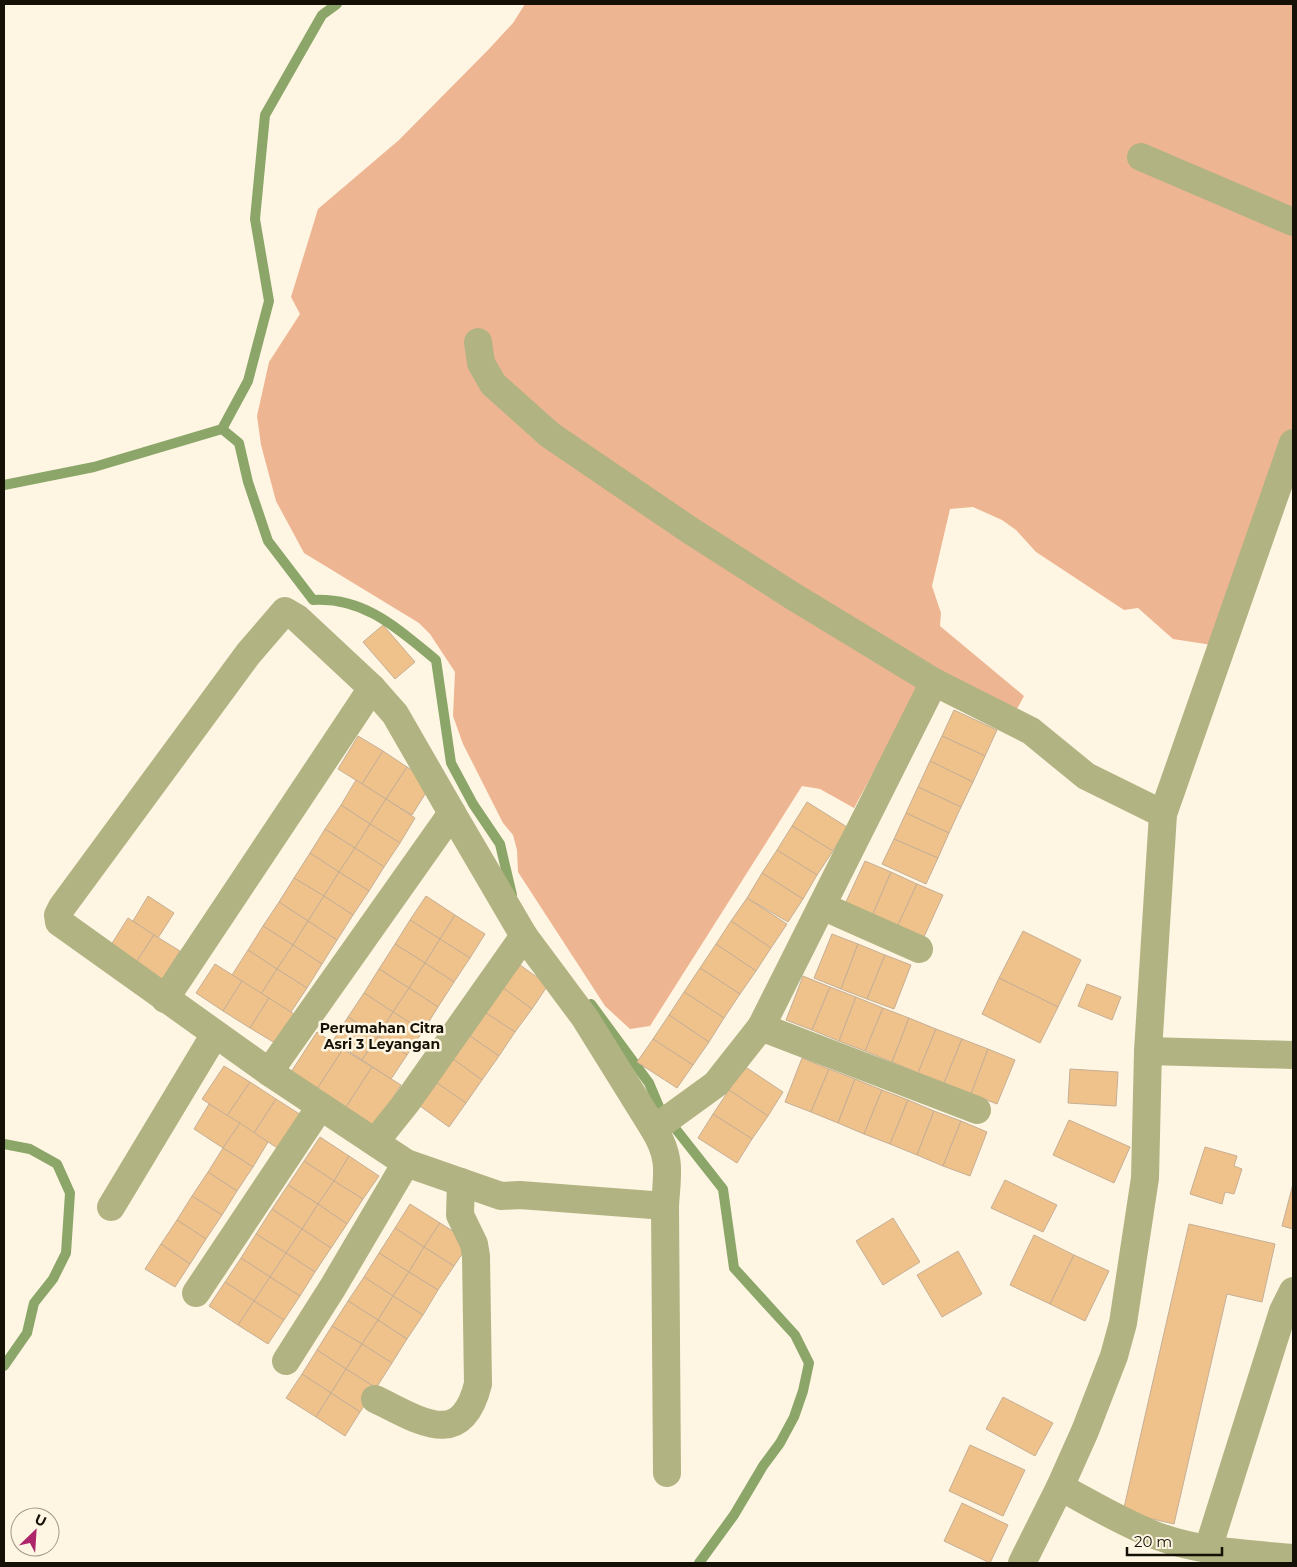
<svg xmlns="http://www.w3.org/2000/svg" width="1297" height="1567" font-family="Montserrat,sans-serif">
	<rect width="100%" height="100%" fill="#fef6e3"/>
	<path fill="#eeb593" d="M525 4H1293V479L1225 647 1173 639 1138 608 1124 610 1036 552 1016 530 1002 520 973 507 950 509 932 586 941 613 940 626 1024 696 1017 709 941 677 898 727 854 808 820 789 802 786 650 1026 630 1029 605 1006 518 872 517 850 513 835 503 823 463 744 453 716 455 672 430 634 419 623 304 553 276 501 261 445 257 416 269 362 300 314 291 297 318 209 399 140 488 50 513 23Z"/>
	<g fill="none" stroke-linecap="round" stroke-linejoin="round">
		<g stroke="#8ca66a" stroke-width="10">
			<path d="M222 429 239 443 248 482 268 541 313 600C365 597 398 629 436 660L451 763 473 804 500 844 512 895"/>
			<path d="M4 485 94 467 222 429 248 381 269 301 255 219 265 115 322 15 337 4"/>
			<path d="M591 1004 649 1083 660 1109 723 1189 734 1268 795 1335 809 1363 803 1391 794 1417 780 1443 763 1466 734 1515 699 1563"/>
			<path d="M4 1144 30 1149 57 1164 70 1193 66 1253 53 1279 34 1303 27 1333 4 1366"/>
		</g>
	</g>
	<g fill="#efc18b" stroke="#c6af95">
		<path d="M383 625 415 662 395 679 363 642Z"/>
		<path d="M954 710 997 730 985 756 942 736Z"/>
		<path d="M358 736 383 751 362 784 338 769Z"/>
		<path d="M942 736 985 756 973 782 930 761Z"/>
		<path d="M383 751 407 767 386 799 362 784Z"/>
		<path d="M930 761 973 782 961 807 918 787Z"/>
		<path d="M407 767 432 783 412 815 386 799Z"/>
		<path d="M356 780 386 799 370 824 341 805Z"/>
		<path d="M918 787 961 807 949 833 906 813Z"/>
		<path d="M386 799 415 818 400 843 370 824Z"/>
		<path d="M807 802 847 827 833 851 792 826Z"/>
		<path d="M341 805 370 824 355 848 325 829Z"/>
		<path d="M906 813 949 833 938 858 894 839Z"/>
		<path d="M370 824 400 843 384 867 355 848Z"/>
		<path d="M792 826 833 851 817 875 777 850Z"/>
		<path d="M325 829 355 848 339 872 310 853Z"/>
		<path d="M894 839 938 858 926 884 882 864Z"/>
		<path d="M355 848 384 867 369 891 339 872Z"/>
		<path d="M777 850 817 875 803 899 762 873Z"/>
		<path d="M310 853 339 872 324 896 294 878Z"/>
		<path d="M865 861 891 872 872 916 845 904Z"/>
		<path d="M339 872 369 891 353 915 324 896Z"/>
		<path d="M891 872 917 884 897 927 872 916Z"/>
		<path d="M762 873 803 899 788 922 747 898Z"/>
		<path d="M294 878 324 896 308 921 279 902Z"/>
		<path d="M917 884 943 895 923 939 897 927Z"/>
		<path d="M148 896 174 913 158 938 133 921Z"/>
		<path d="M324 896 353 915 337 940 308 921Z"/>
		<path d="M426 896 455 915 440 939 410 920Z"/>
		<path d="M747 898 787 924 771 948 731 921Z"/>
		<path d="M279 902 308 921 293 945 263 926Z"/>
		<path d="M455 915 485 934 470 958 440 939Z"/>
		<path d="M128 918 154 935 135 964 109 948Z"/>
		<path d="M410 920 440 939 425 963 395 944Z"/>
		<path d="M308 921 337 940 322 964 293 945Z"/>
		<path d="M731 921 771 948 756 971 716 944Z"/>
		<path d="M263 926 293 945 277 969 248 950Z"/>
		<path d="M1023 931 1081 960 1058 1007 999 978Z"/>
		<path d="M832 934 858 944 841 989 814 978Z"/>
		<path d="M154 935 180 951 161 981 135 964Z"/>
		<path d="M440 939 470 958 454 982 425 963Z"/>
		<path d="M395 944 425 963 409 988 379 969Z"/>
		<path d="M716 944 756 971 740 994 700 968Z"/>
		<path d="M858 944 885 955 867 999 841 989Z"/>
		<path d="M293 945 322 964 307 988 277 969Z"/>
		<path d="M248 950 277 969 261 994 232 975Z"/>
		<path d="M885 955 911 965 894 1009 867 999Z"/>
		<path d="M425 963 454 982 438 1007 409 988Z"/>
		<path d="M215 964 242 981 223 1011 196 993Z"/>
		<path d="M520 965 548 985 532 1009 503 988Z"/>
		<path d="M700 968 740 994 724 1018 684 992Z"/>
		<path d="M277 969 307 988 291 1012 261 994Z"/>
		<path d="M379 969 409 988 393 1012 364 993Z"/>
		<path d="M803 976 830 987 812 1030 786 1020Z"/>
		<path d="M999 978 1058 1007 1040 1043 982 1014Z"/>
		<path d="M242 981 269 998 250 1028 223 1011Z"/>
		<path d="M1087 984 1121 997 1112 1020 1078 1006Z"/>
		<path d="M830 987 856 997 839 1041 812 1030Z"/>
		<path d="M409 988 438 1007 423 1031 393 1012Z"/>
		<path d="M503 988 532 1009 515 1032 486 1013Z"/>
		<path d="M684 992 724 1018 709 1042 669 1015Z"/>
		<path d="M364 993 393 1012 378 1036 348 1017Z"/>
		<path d="M856 997 883 1008 865 1051 839 1041Z"/>
		<path d="M269 998 294 1014 275 1043 250 1028Z"/>
		<path d="M883 1008 909 1018 892 1062 865 1051Z"/>
		<path d="M393 1012 423 1031 407 1055 378 1036Z"/>
		<path d="M486 1013 515 1032 499 1056 470 1036Z"/>
		<path d="M669 1015 709 1042 693 1065 653 1039Z"/>
		<path d="M348 1017 378 1036 362 1060 333 1041Z"/>
		<path d="M909 1018 936 1029 918 1073 892 1062Z"/>
		<path d="M936 1029 962 1039 944 1083 918 1073Z"/>
		<path d="M317 1032 343 1049 317 1089 291 1072Z"/>
		<path d="M378 1036 407 1055 391 1079 362 1060Z"/>
		<path d="M470 1036 499 1056 482 1080 453 1059Z"/>
		<path d="M653 1039 693 1065 677 1088 637 1062Z"/>
		<path d="M962 1039 988 1049 971 1094 944 1083Z"/>
		<path d="M343 1049 372 1067 346 1107 317 1089Z"/>
		<path d="M988 1049 1015 1060 997 1104 971 1094Z"/>
		<path d="M802 1058 829 1069 811 1112 785 1102Z"/>
		<path d="M453 1059 482 1080 466 1103 437 1083Z"/>
		<path d="M224 1066 250 1082 227 1116 202 1099Z"/>
		<path d="M744 1066 783 1092 768 1116 729 1090Z"/>
		<path d="M372 1067 401 1085 375 1126 346 1107Z"/>
		<path d="M829 1069 855 1079 838 1123 811 1112Z"/>
		<path d="M1070 1069 1118 1072 1116 1106 1068 1103Z"/>
		<path d="M855 1079 882 1090 864 1134 838 1123Z"/>
		<path d="M250 1082 276 1099 254 1133 227 1116Z"/>
		<path d="M437 1083 466 1103 449 1127 420 1106Z"/>
		<path d="M729 1090 768 1116 752 1139 713 1114Z"/>
		<path d="M882 1090 908 1100 890 1144 864 1134Z"/>
		<path d="M276 1099 301 1115 279 1149 254 1133Z"/>
		<path d="M908 1100 934 1111 917 1155 890 1144Z"/>
		<path d="M209 1104 240 1123 223 1148 194 1129Z"/>
		<path d="M934 1111 961 1121 943 1166 917 1155Z"/>
		<path d="M713 1114 752 1139 737 1163 698 1138Z"/>
		<path d="M1069 1120 1130 1147 1114 1183 1053 1155Z"/>
		<path d="M961 1121 987 1132 970 1176 943 1166Z"/>
		<path d="M240 1123 268 1142 253 1167 223 1148Z"/>
		<path d="M320 1137 349 1156 334 1181 304 1161Z"/>
		<path d="M1205 1147 1237 1156 1234 1166 1242 1169 1234 1194 1225 1192 1222 1204 1190 1194Z"/>
		<path d="M223 1148 253 1167 237 1191 208 1172Z"/>
		<path d="M349 1156 379 1176 363 1199 334 1181Z"/>
		<path d="M304 1161 334 1181 318 1204 288 1185Z"/>
		<path d="M208 1172 237 1191 222 1215 192 1196Z"/>
		<path d="M1005 1180 1057 1205 1043 1232 991 1208Z"/>
		<path d="M334 1181 363 1199 347 1224 318 1204Z"/>
		<path d="M1293 1184V1229L1282 1226Z"/>
		<path d="M288 1185 318 1204 302 1229 272 1209Z"/>
		<path d="M192 1196 222 1215 206 1239 177 1220Z"/>
		<path d="M318 1204 347 1224 331 1248 302 1229Z"/>
		<path d="M410 1204 440 1223 424 1247 395 1228Z"/>
		<path d="M272 1209 302 1229 286 1253 256 1234Z"/>
		<path d="M893 1218 920 1262 883 1285 856 1241Z"/>
		<path d="M177 1220 206 1239 190 1264 161 1244Z"/>
		<path d="M440 1223 470 1242 454 1266 424 1247Z"/>
		<path d="M1189 1224 1275 1244 1262 1302 1227 1294 1174 1524 1123 1512Z"/>
		<path d="M395 1228 424 1247 409 1272 379 1253Z"/>
		<path d="M302 1229 331 1248 315 1272 286 1253Z"/>
		<path d="M256 1234 286 1253 270 1277 241 1258Z"/>
		<path d="M1034 1235 1074 1255 1050 1304 1010 1285Z"/>
		<path d="M161 1244 190 1264 175 1287 145 1269Z"/>
		<path d="M424 1247 454 1266 438 1290 409 1272Z"/>
		<path d="M958 1251 982 1294 942 1317 917 1275Z"/>
		<path d="M286 1253 315 1272 300 1296 270 1277Z"/>
		<path d="M379 1253 409 1272 393 1296 364 1277Z"/>
		<path d="M1074 1255 1109 1271 1085 1321 1050 1304Z"/>
		<path d="M241 1258 270 1277 254 1301 225 1282Z"/>
		<path d="M409 1272 438 1290 423 1315 393 1296Z"/>
		<path d="M270 1277 300 1296 284 1320 254 1301Z"/>
		<path d="M364 1277 393 1296 378 1320 348 1301Z"/>
		<path d="M225 1282 254 1301 238 1325 209 1306Z"/>
		<path d="M393 1296 423 1315 407 1339 378 1320Z"/>
		<path d="M254 1301 284 1320 268 1344 238 1325Z"/>
		<path d="M348 1301 378 1320 362 1344 332 1326Z"/>
		<path d="M378 1320 407 1339 392 1363 362 1344Z"/>
		<path d="M332 1326 362 1344 346 1369 317 1350Z"/>
		<path d="M362 1344 392 1363 376 1388 346 1369Z"/>
		<path d="M317 1350 346 1369 331 1393 302 1374Z"/>
		<path d="M346 1369 376 1388 360 1412 331 1393Z"/>
		<path d="M302 1374 331 1393 316 1417 286 1398Z"/>
		<path d="M331 1393 360 1412 345 1436 316 1417Z"/>
		<path d="M1003 1397 1053 1423 1035 1456 986 1429Z"/>
		<path d="M970 1445 1025 1470 1003 1516 949 1491Z"/>
		<path d="M962 1503 1008 1525 990 1563 944 1541Z"/>
	</g>
	<g fill="none" stroke-linecap="round" stroke-linejoin="round">
		<g stroke="#b2b382" stroke-width="28">
			<path d="M1141 157 1293 222"/>
			<path d="M478 342 481 363 493 384 550 435 691 531 791 595 934 682 1031 731 1086 776 1163 814"/>
			<path d="M452 813 395 714 372 688 297 618 285 611 248 654 62 907 58 915 59 922 269 1072 406 1163 501 1196 520 1195 665 1206"/>
			<path d="M822 906 919 949"/>
			<path d="M165 999 372 688"/>
			<path d="M761 1027 934 682"/>
			<path d="M1148 1051 1163 814 1293 443"/>
			<path d="M269 1072 452 813 524 936 585 1018 654 1129"/>
			<path d="M375 1142 407 1102 524 936"/>
			<path d="M111 1207 215 1034"/>
			<path d="M196 1293 320 1107"/>
			<path d="M286 1361 333 1287 406 1163"/>
			<path d="M375 1399C418 1419 461 1452 478 1384L476 1256 474 1244 460 1215 461 1182"/>
			<path d="M667 1473 665 1206C667 1173 672 1159 654 1129L716 1084 761 1027 977 1110"/>
			<path d="M1060 1487C1092 1504 1123 1523 1157 1536 1200 1552 1248 1554 1293 1558"/>
			<path d="M1208 1549 1283 1311 1293 1291"/>
			<path d="M1022 1563 1060 1487 1085 1431 1114 1356 1123 1323 1145 1178 1148 1051 1293 1055"/>
		</g>
	</g>
	<g text-anchor="middle" stroke-width="5" stroke-linejoin="round" paint-order="stroke">
		<g font-size="14" font-weight="bold" fill="#151106" stroke="#fef6e3">
			<text x="382" y="1033">Perumahan Citra<tspan x="382" dy="16">Asri 3 Leyangan</tspan></text>
		</g>
	</g>
	<rect width="1297" height="1567" fill="none" stroke="#151106" stroke-width="10"/>
	<g transform="translate(35 1532) rotate(25)"><circle r="24" fill="#fef6e3" stroke="#a19a8b"/>
	<path d="M0-4L9 19L0 12L-9 19Z" fill="#ad256a"/>
	<text y="-8" font-size="14" font-weight="bold" text-anchor="middle" fill="#151106">U</text>
	</g>
	<path d="M1127 1547v8h95v-8" fill="none" stroke="#151106" stroke-width="2.5"/>
	<text x="1134" y="1547" font-size="15" fill="#151106" stroke="#fef6e3" stroke-width="4" paint-order="stroke">20 m</text>
</svg>
